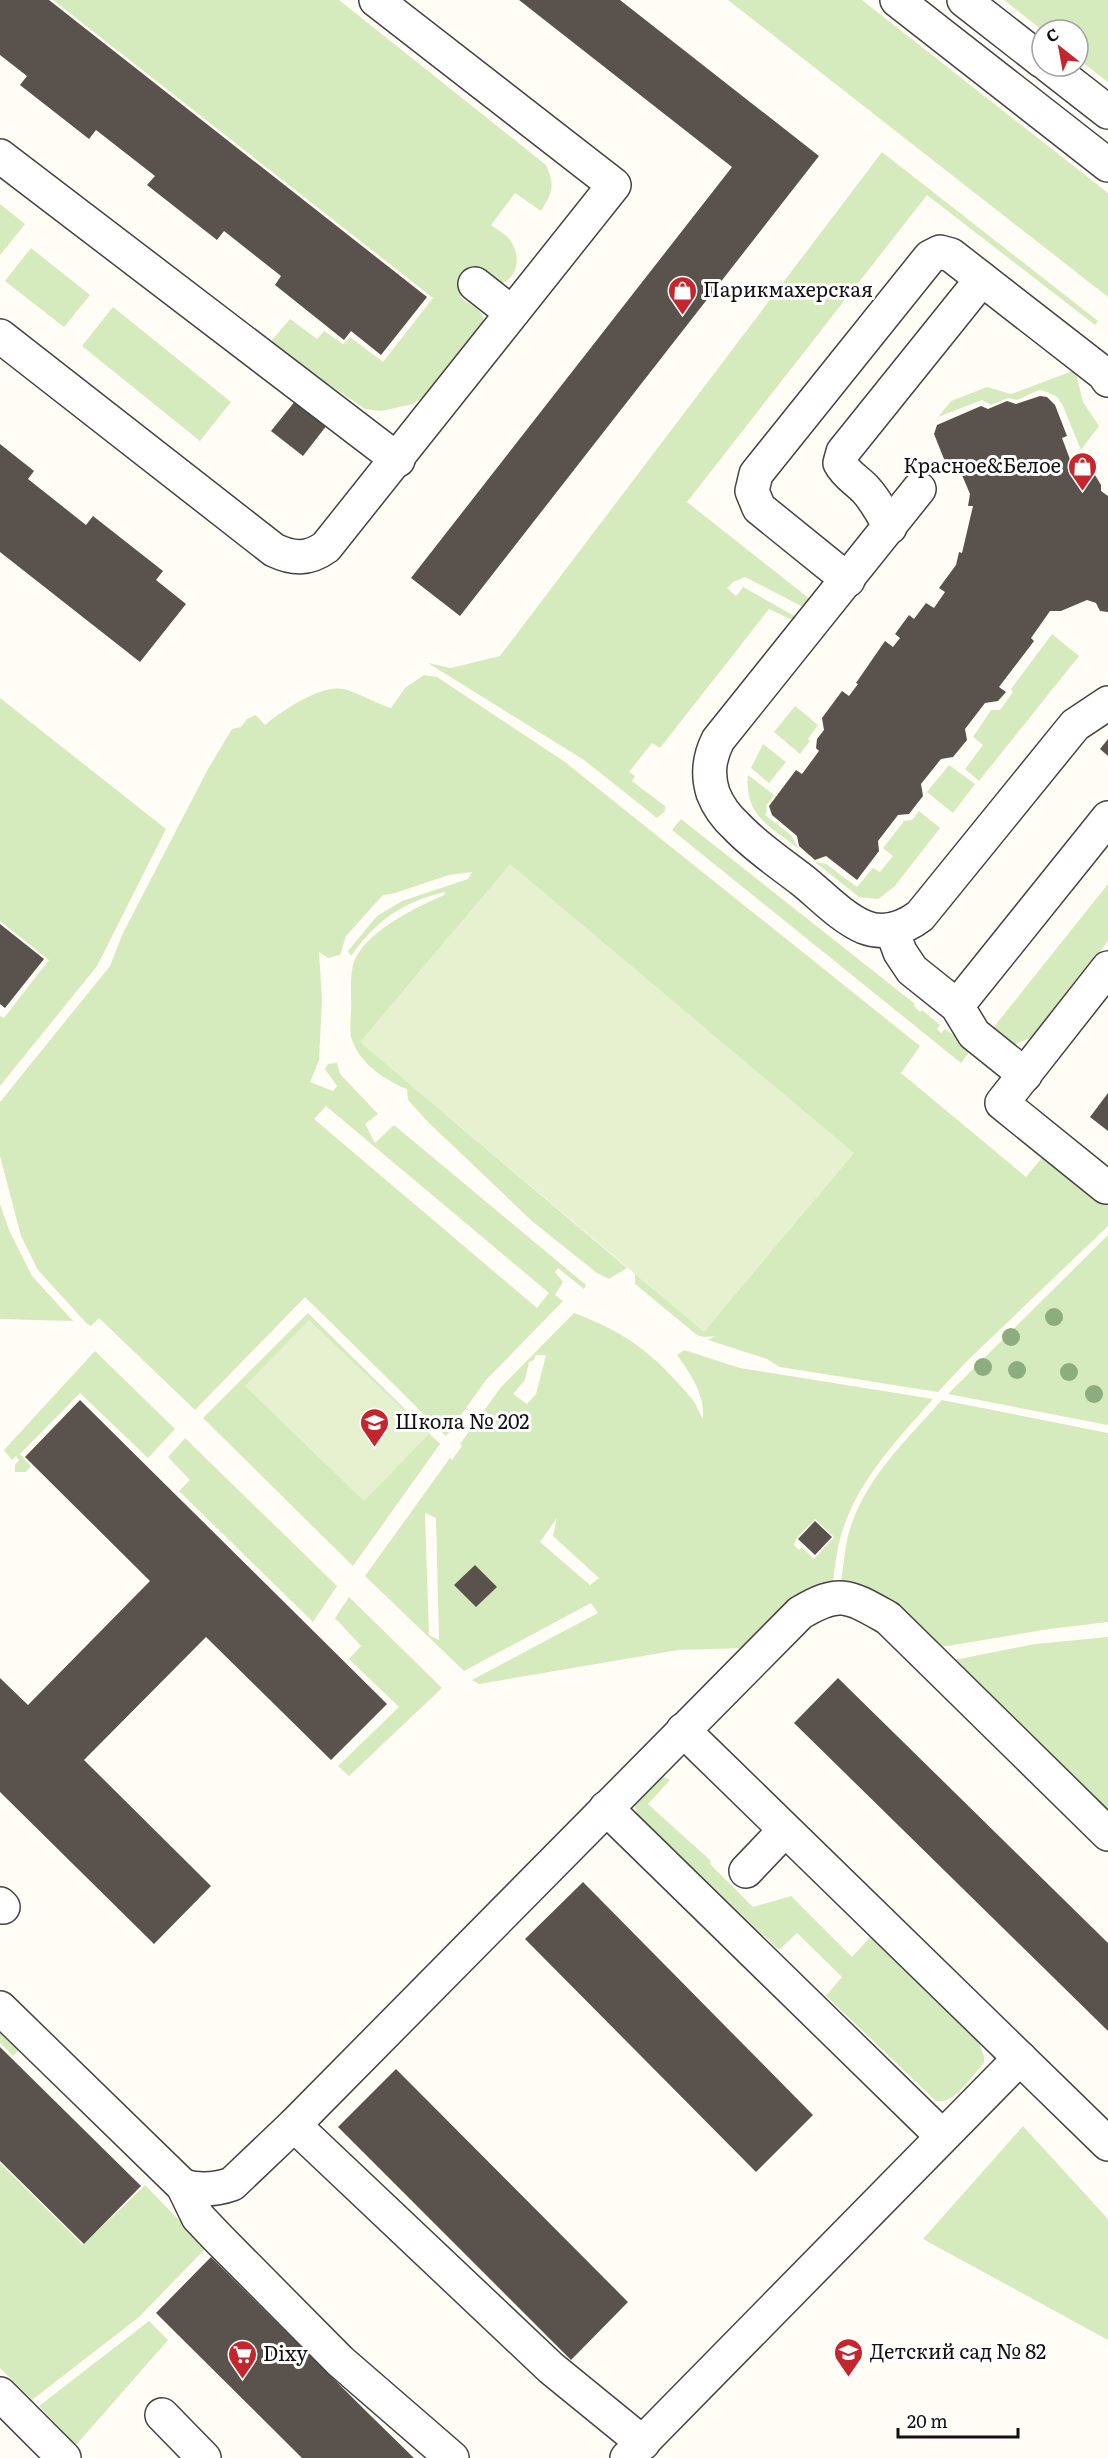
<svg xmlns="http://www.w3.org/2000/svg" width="1108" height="2458" font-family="Literata,serif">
	<rect width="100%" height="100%" fill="#fffdf5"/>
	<g fill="#d5ebbd" fill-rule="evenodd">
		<path d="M53 0H339L546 165C555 186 553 191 541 211L515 193 491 225C497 230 506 234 510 240 522 256 518 280 498 284L480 270 460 297C469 305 486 310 484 325L426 395 413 404 381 411 365 409 286 355 262 352 290 319 317 339 324 331 343 344 350 337 383 362 433 298Z"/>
		<path d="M728 0H862L1108 193V297Z"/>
		<path d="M1004 0H1108V82L1078 59V30H1042Z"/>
		<path d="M882 152 1098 321 1095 325 927 195 687 502 815 603 809 610 745 577 733 582 727 588 736 596 743 587 800 619 792 620 769 609 660 748 652 743 629 772 635 776 632 781 665 806V811L657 818 584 760 428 663 451 668 500 656Z"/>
		<path d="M0 204 25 224 0 255Z"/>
		<path d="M31 248 90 295 64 327 5 281Z"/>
		<path d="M113 307 231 402 200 441 82 346Z"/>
		<path d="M1075 370 1083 402 1099 426 1081 450 1063 406 1057 397 1047 392 1039 390 1017 400 1008 398 991 405 982 400 938 417 951 401 987 387 1011 394Z"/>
		<path d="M1052 634 1079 656 979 781 965 769 983 745 973 737 991 710H1000L1013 692 1011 689Z"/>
		<path d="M424 675 437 677 565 762 920 1046 901 1073 1026 1177 1045 1154 1108 1204V1226L966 1362 938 1392 780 1367 767 1359 708 1340 715 1336 704 1337 697 1335 635 1284V1274L704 1331 360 1042 627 1268 609 1279 597 1273 533 1222 429 1123 408 1100 407 1089C384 1080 358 1062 351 1037 349 1026 352 1012 351 1000 351 988 350 971 355 959 369 930 416 907 444 895L445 892C402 902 377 920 351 956L348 951 377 916 402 901 468 879 472 872 449 875 395 893 383 895 346 936 340 955 328 958 319 952 322 1000 319 1060 310 1082 333 1091 337 1086 325 1069 328 1064 337 1063 340 1074 378 1114 365 1124 375 1143 394 1125 586 1285 584 1289 558 1268 555 1272 563 1282 555 1295 563 1301 486 1380 446 1436 305 1297 195 1410 99 1318 91 1326 87 1324 38 1270 21 1236 0 1156V1102L110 966 123 933 208 769 232 729 241 727 247 719 256 715 265 725C281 711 321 684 344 689 357 692 377 704 391 708L405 688ZM326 1106 549 1293 537 1308 314 1119Z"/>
		<path d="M0 698 166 829 97 966 0 1086V1016L4 1018 49 960 0 921Z"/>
		<path d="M795 706 818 725 808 739 810 741 800 754 774 732Z"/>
		<path d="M763 744 786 762 769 783 751 768Z"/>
		<path d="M949 765 975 784 953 813 927 792Z"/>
		<path d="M748 775 774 795 766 806 767 811 765 815 791 835 799 849C770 826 744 816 748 775Z"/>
		<path d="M919 811 940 828 894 887 878 899 859 897 815 862 826 864 857 887 873 868 880 872 893 856 883 848 904 821 912 820Z"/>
		<path d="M681 819 915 1004 914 1006 920 1012 922 1010 940 1025 937 1029 941 1033 945 1029 972 1048 961 1063 672 830Z"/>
		<path d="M1108 884V941L1033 1037 1013 1045 989 1033Z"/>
		<path d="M0 1204 9 1230 32 1276 73 1321 0 1319Z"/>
		<path d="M1108 1235V1425L948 1394Z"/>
		<path d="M308 1313 440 1444 353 1566 203 1418Z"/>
		<path d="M574 1313C628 1333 655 1355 692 1399 697 1405 699 1413 703 1419 705 1394 691 1375 677 1355L684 1350 740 1368 933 1399C897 1440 859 1479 842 1532 837 1548 835 1566 833 1582L746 1648 678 1650 479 1684 472 1680 598 1613 591 1603 464 1671 365 1576 450 1458 452 1460 462 1446 460 1444 501 1387ZM536 1355H546L536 1394 527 1404 513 1394 525 1380 529 1362 534 1360ZM425 1513 436 1518 439 1640 429 1635ZM557 1518 553 1536 599 1578 590 1585 540 1542ZM815 1519 834 1537 814 1559 802 1547 799 1550 794 1545 796 1539Z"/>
		<path d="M95 1351 175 1429 148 1458 80 1393 20 1454 31 1466 26 1472H15V1465L19 1460 16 1456 12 1460 4 1450Z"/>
		<path d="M942 1400 1108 1433V1622L1049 1629 935 1648 841 1583C844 1564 845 1541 852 1523 869 1475 908 1438 942 1400Z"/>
		<path d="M185 1438 337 1586 313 1622 179 1491 190 1480 168 1457Z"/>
		<path d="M349 1597 442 1688 349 1776 338 1766 399 1707 349 1659 361 1646 335 1618Z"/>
		<path d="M1108 1637V1815L949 1661 1035 1644Z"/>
		<path d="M660 1775 670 1780 648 1804 711 1861 710 1864 753 1907 791 1896 852 1957 876 1931 977 2038 984 2056V2063C972 2075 955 2105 936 2101L826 1996 842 1977 797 1933 779 1950 637 1814 634 1804Z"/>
		<path d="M0 2027 21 2048 13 2056 0 2043Z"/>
		<path d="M1023 2126 1108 2219V2340L923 2239Z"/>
		<path d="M0 2163 83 2245 145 2185 206 2248 139 2317 32 2400 0 2368Z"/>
		<path d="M149 2321 168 2340 76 2445 39 2406Z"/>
	</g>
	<g fill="#e6f2cf">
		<path d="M510 864 854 1153 704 1332 360 1042Z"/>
		<path d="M309 1320 429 1434 364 1501 245 1386Z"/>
	</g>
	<g fill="#5a524d">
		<path d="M0 0H49L427 297 381 355 351 331 344 340 275 285 281 276 224 231 217 240 147 185 155 176 96 130 89 139 20 85 27 76 0 55Z"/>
		<path d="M519 0H620L819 156 460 616 411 578 732 167Z"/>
		<path d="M1040 396 1047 397 1055 405 1067 436 1062 438 1074 470 1080 475 1085 473 1095 475 1101 485V491L1108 496V612L1100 611 1096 603 1087 600 1061 611H1050L1031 638 1034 641 999 687 1006 692 998 701 985 703 965 729 967 740 953 757 941 759 921 784 923 796 909 814 898 815 878 841 879 851 857 880 826 856 815 860 799 846 797 836 772 815 769 806 796 770 802 774 819 751 816 748 817 739 824 730 822 718 842 691 849 696 858 684 856 683 885 641 893 647 900 638 895 634 909 615 914 619 926 603 934 608 945 592 939 588 956 565 959 552 962 553 973 506H968L970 494 959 468 953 471 948 469 934 434 937 425 981 406 988 409 1007 401 1016 404Z"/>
		<path d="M296 400 327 425 303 456 271 431Z"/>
		<path d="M0 444 34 471 28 479 86 525 93 516 163 571 156 580 186 604 140 662 0 552Z"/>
		<path d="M1108 739V756L1100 749Z"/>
		<path d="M0 924 44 959 5 1008 0 1004Z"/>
		<path d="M1108 1093V1131L1090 1117Z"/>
		<path d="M80 1400 387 1704 331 1760 206 1637 84 1760 211 1886 154 1944 0 1792V1678L28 1705 150 1581 25 1457Z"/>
		<path d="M815 1521 832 1537 815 1555 798 1539Z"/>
		<path d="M475 1565 497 1587 476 1607 454 1585Z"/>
		<path d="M838 1678 1108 1943V2031L794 1723Z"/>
		<path d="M583 1882 813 2115 756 2172 525 1939Z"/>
		<path d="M0 2047 141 2186 84 2244 0 2161Z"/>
		<path d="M396 2069 628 2302 571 2360 338 2127Z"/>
		<path d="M211 2257 371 2416 414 2458H302L156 2313Z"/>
	</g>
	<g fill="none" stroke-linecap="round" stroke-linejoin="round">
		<defs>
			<g id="minor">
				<path d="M897 0 1108 165"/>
				<path d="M964 0 1042 61"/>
				<path d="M1049 66 1108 112"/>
				<path d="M0 156 398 460"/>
				<path d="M475 284 512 313"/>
				<path d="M0 336 274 550C293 559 308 560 326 547L614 185 376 0"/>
				<path d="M919 489 718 740C709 758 707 774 713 793 718 806 727 818 737 827 756 847 780 863 802 880 821 895 841 917 864 927 884 935 904 928 920 916L1075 725 1108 703"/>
				<path d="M890 527C883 514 876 501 866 490 857 480 847 476 840 463L843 452 982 279"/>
				<path d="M848 580 759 508 752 491 756 474 930 257 940 252 951 255 1104 374 1108 380"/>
				<path d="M892 930 900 952 912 970 957 1006 974 1034 1025 1075"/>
				<path d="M957 1006 1108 818"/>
				<path d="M1106 1187 1002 1103 1108 968"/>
				<path d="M683 1730 1108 2144"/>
				<path d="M606 1808 942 2136"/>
				<path d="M746 1871 785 1830"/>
				<path d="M0 1904 3 1907"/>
				<path d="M0 2008 183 2186 198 2217 218 2238 340 2361 452 2458"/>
				<path d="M294 2125 551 2368 643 2443"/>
				<path d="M183 2186C200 2191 215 2190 232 2184L294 2125 800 1613C840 1589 849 1596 888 1618L1108 1834"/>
				<path d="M0 2394 64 2458"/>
				<path d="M162 2415 204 2458"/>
				<path d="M627 2458 1020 2058"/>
			</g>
		</defs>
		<use href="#minor" stroke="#444" stroke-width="36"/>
		<use href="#minor" stroke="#fff" stroke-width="33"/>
	</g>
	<g fill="#8dad7f">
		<circle cx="1054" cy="1317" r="9"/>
		<circle cx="1011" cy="1337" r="9"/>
		<circle cx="983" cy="1367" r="9"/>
		<circle cx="1017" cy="1370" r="9"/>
		<circle cx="1069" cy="1372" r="9"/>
		<circle cx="1094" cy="1394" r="9"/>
	</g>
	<defs>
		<symbol id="shop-pin" viewBox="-11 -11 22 30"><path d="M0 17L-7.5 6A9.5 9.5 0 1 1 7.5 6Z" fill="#c4262e" stroke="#fff"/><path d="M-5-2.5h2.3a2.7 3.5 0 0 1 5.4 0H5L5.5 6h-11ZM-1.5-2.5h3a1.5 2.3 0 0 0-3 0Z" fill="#fff"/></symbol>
		<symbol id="school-pin" viewBox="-11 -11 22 30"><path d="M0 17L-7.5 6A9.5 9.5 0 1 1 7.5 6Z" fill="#c4262e" stroke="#fff"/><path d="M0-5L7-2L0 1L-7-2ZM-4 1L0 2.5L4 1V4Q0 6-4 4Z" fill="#fff"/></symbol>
		<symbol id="supermarket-pin" viewBox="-11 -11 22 30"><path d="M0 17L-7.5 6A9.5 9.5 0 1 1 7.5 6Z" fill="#c4262e" stroke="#fff"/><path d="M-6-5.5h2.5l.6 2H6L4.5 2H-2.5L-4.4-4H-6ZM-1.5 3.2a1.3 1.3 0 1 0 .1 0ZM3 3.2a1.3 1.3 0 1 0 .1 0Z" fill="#fff"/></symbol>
	</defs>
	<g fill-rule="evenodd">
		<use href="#shop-pin" x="666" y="274" width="33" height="45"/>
		<use href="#shop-pin" x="1066" y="450" width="33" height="45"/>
		<use href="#school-pin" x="358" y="1406" width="33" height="45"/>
		<use href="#school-pin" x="832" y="2336" width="33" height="45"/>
		<use href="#supermarket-pin" x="226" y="2338" width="33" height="45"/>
	</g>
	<g text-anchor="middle" stroke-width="6" stroke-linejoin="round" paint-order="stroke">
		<g font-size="20" fill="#111" stroke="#fff" text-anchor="start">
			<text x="703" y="297">Парикмахерская</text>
			<text x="1061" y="473" text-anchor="end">Красное&amp;Белое</text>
			<text x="395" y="1429">Школа № 202</text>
			<text x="870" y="2359">Детский сад № 82</text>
			<text x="263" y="2361">Dixy</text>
		</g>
	</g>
	<g transform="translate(1060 48) rotate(329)"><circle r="28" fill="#ffffff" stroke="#a0a0a0" stroke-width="1.5"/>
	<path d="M0-4.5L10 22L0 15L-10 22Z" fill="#c4262e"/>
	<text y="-9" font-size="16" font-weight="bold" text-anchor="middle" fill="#111111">С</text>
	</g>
	<path d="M898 2428v9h120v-9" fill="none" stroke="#111111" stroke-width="3"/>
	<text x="907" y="2428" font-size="18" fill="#111111" stroke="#ffffff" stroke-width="4.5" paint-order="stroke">20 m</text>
</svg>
